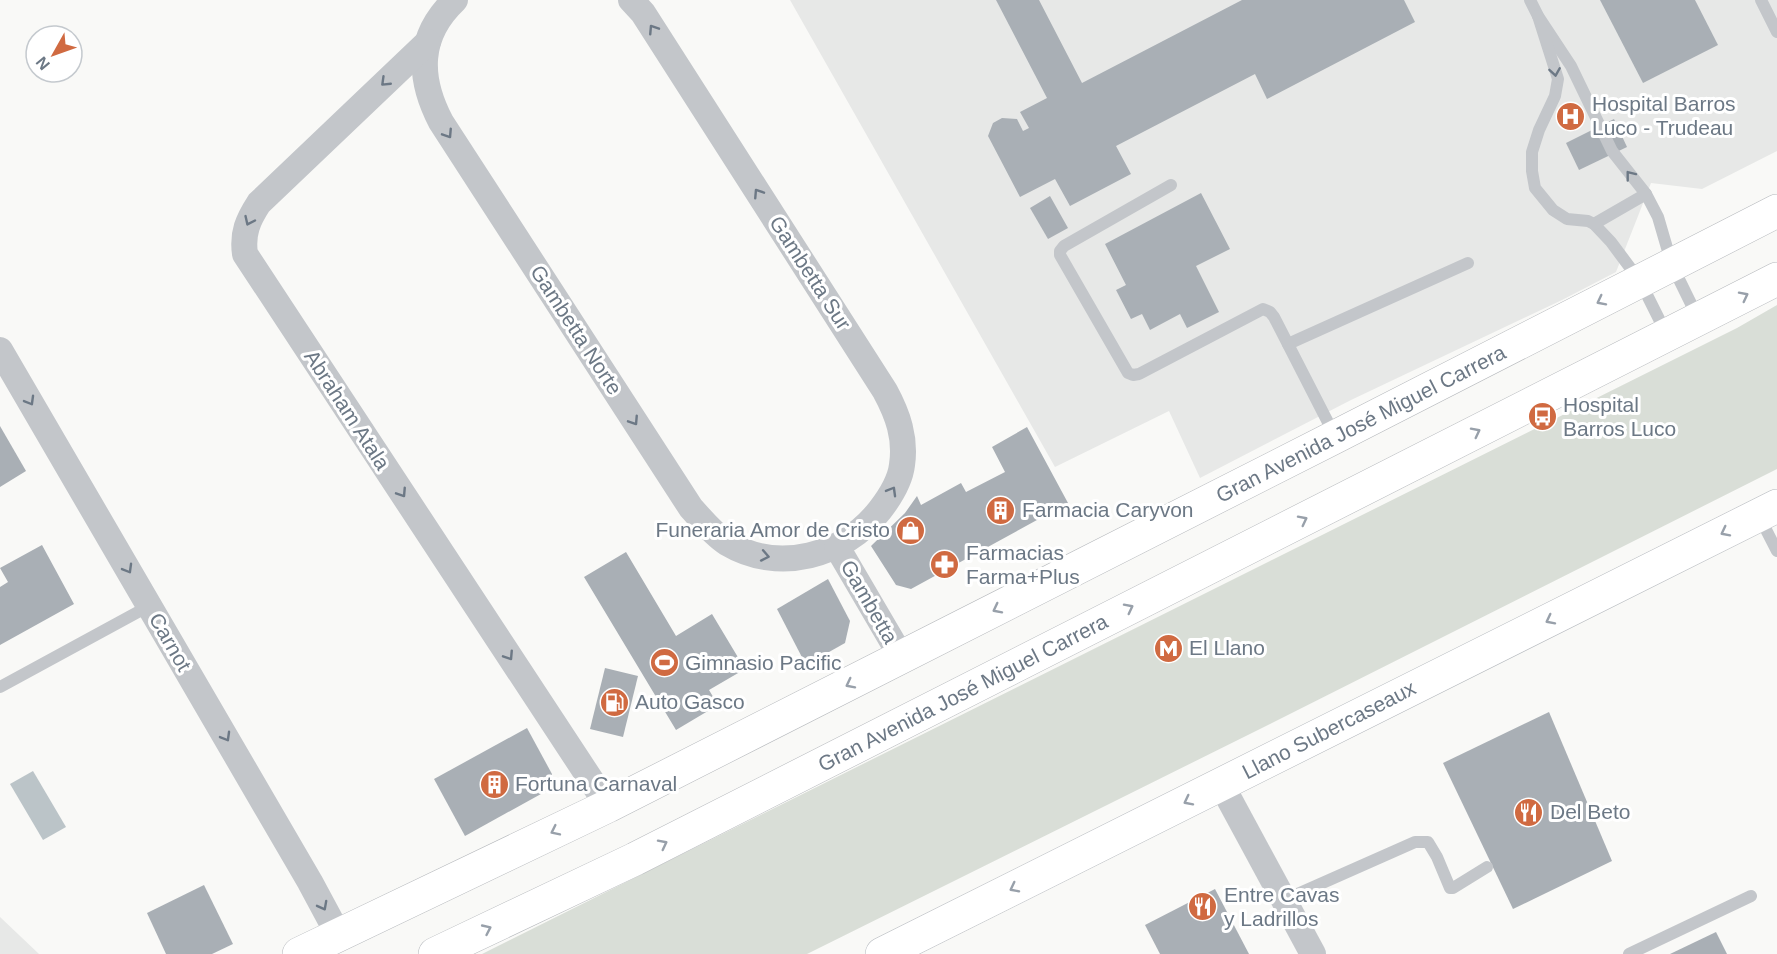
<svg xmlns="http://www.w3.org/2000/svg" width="1777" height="954" font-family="Helvetica,sans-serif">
	<rect width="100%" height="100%" fill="#f9f9f7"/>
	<g fill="#e7e8e7">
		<path d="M790 0H1777V151L1702 189 1651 183 1616 272 1562 300 1351 400 1200 478 1169 411 1055 467Z"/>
		<path d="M0 917 39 954H0Z"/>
	</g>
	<path fill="#d9ded7" d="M1777 305V469L1262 728 807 954H482L1737 328Z"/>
	<path fill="#bbc4c8" d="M33 771 66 827 43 840 10 784Z"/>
	<g fill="#a9afb5">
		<path d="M996 0H1039L1082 83 1242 0H1404L1415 22 1267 99 1255 74 1116 146 1131 174 1070 206 1055 179 1020 197 988 136 993 123 1002 118 1017 119 1023 131 1029 128 1020 112 1047 98Z"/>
		<path d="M1600 0H1695L1718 45 1643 83Z"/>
		<path d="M1614 119 1627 147 1579 170 1566 143Z"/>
		<path d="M1201 193 1230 249 1196 266 1219 312 1187 328 1180 314 1150 330 1142 314 1131 319 1116 290 1126 285 1105 244Z"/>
		<path d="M1050 196 1068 228 1048 239 1030 208Z"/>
		<path d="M0 426 26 471 0 487Z"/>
		<path d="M1027 427 1068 503 911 589 896 585 871 546 905 513 917 496 921 505 961 483 966 492 1005 472 992 447Z"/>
		<path d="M42 545 74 604 0 645V587L8 582 0 568Z"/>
		<path d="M626 552 676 636 712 614 745 669 709 690 718 705 676 730 584 577Z"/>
		<path d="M828 579 850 621 845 643 806 665 777 609Z"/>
		<path d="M605 668 638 676 623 737 590 729Z"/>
		<path d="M1549 712 1612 861 1513 909 1443 763Z"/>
		<path d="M527 728 552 774 550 789 465 836 434 779Z"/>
		<path d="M204 885 233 944 212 954H166L147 913Z"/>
		<path d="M1215 889 1249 954H1160L1145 925Z"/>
		<path d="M1716 932 1727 954H1670Z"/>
	</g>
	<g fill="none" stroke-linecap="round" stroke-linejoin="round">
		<defs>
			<path id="secondary" d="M882 954 1777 506"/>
			<g id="primary">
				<path d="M299 954 608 806 1335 437 1777 211"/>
				<path d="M435 954 635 859 1777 279"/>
			</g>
		</defs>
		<use href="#secondary" stroke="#b4b8bd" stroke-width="34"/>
		<use href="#primary" stroke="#b5b8bc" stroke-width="34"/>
		<g stroke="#c3c6ca" stroke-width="12">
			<path d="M1530 0 1538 16 1571 66 1612 151 1646 194 1658 217 1672 265 1698 318"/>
			<path d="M1761 0 1777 32"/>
			<path d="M1538 16 1558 79 1555 96 1539 130 1532 152V171L1535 188 1553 210 1567 219 1588 221 1594 224 1611 242 1640 281 1667 335"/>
			<path d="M1171 185 1064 246 1060 251V255L1128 373 1133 375 1139 374 1263 309 1270 312 1274 317 1335 436"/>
			<path d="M1594 224 1646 194"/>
			<path d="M1288 344 1468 263"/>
			<path d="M1759 516 1777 551"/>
			<path d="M0 687 149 606"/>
			<path d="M1284 900 1415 842H1428L1437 857 1450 888H1453L1487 867"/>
			<path d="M1629 954 1751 896"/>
		</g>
		<g stroke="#c3c6ca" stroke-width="26">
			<path d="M455 0C417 36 418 78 441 122L691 508C702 520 713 534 727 543 779 574 844 556 880 510 890 497 900 482 902 465 906 438 898 415 885 391L643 13 631 0"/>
			<path d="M428 42 259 203C248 220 242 233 245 254L608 806"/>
			<path d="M0 350 310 882 339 936"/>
			<path d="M837 547 902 658"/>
			<path d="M1221 784 1313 954"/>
		</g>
		<use href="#secondary" stroke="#fff" stroke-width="33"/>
		<use href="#primary" stroke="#fff" stroke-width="33"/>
	</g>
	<defs><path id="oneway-chevron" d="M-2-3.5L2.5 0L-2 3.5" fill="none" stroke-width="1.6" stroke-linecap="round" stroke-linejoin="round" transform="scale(1.5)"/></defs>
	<g stroke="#6c7885">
		<use href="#oneway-chevron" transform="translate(653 29) rotate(-123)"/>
		<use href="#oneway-chevron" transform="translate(1555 72) rotate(81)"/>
		<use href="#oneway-chevron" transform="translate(385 82) rotate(136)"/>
		<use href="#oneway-chevron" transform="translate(448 134) rotate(57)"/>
		<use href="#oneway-chevron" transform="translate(1630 175) rotate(-128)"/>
		<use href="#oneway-chevron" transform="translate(758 193) rotate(-123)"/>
		<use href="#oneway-chevron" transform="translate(249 221) rotate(115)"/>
		<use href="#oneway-chevron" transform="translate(30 401) rotate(60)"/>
		<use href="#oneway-chevron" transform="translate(634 421) rotate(57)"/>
		<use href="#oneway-chevron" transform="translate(892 491) rotate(-60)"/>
		<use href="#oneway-chevron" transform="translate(402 493) rotate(57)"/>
		<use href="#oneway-chevron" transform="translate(765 556) rotate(11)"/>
		<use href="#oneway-chevron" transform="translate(128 569) rotate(60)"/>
		<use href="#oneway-chevron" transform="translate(509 656) rotate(57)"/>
		<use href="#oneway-chevron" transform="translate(226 737) rotate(60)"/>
		<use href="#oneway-chevron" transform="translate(323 906) rotate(62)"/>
	</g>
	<g stroke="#98a0aa">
		<use href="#oneway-chevron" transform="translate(1744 296) rotate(-27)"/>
		<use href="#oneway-chevron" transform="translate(1601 301) rotate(153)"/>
		<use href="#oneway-chevron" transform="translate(1476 432) rotate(-27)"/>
		<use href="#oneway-chevron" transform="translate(1303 520) rotate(-27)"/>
		<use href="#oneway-chevron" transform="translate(1725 532) rotate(153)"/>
		<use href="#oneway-chevron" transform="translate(1129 608) rotate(-27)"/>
		<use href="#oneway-chevron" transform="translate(997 609) rotate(153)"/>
		<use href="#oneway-chevron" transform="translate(1550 620) rotate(153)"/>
		<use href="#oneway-chevron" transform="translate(850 684) rotate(153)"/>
		<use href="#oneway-chevron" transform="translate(1188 801) rotate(153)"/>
		<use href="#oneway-chevron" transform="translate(555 831) rotate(154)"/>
		<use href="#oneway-chevron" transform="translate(663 844) rotate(-27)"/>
		<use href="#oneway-chevron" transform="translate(1014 888) rotate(153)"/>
		<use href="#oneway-chevron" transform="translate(487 929) rotate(-25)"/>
	</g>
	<defs>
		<symbol id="hospital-disc" viewBox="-11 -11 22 22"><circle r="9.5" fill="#d06a41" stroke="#fff"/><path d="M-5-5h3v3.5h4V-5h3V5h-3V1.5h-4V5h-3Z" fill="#fff"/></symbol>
		<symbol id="bus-disc" viewBox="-11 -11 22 22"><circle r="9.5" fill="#d06a41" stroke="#fff"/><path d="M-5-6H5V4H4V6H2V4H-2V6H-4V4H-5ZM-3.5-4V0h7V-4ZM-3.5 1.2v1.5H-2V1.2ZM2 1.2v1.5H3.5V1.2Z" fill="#fff"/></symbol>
		<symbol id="building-disc" viewBox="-11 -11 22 22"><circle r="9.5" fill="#d06a41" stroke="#fff"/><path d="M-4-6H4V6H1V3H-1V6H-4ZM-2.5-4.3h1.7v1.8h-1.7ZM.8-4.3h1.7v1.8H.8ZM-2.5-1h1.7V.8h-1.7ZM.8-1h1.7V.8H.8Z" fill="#fff"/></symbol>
		<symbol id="shop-disc" viewBox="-11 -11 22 22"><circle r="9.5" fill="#d06a41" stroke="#fff"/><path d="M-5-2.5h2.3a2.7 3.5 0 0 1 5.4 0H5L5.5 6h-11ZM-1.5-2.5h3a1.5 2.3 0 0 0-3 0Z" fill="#fff"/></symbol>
		<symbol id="pharmacy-disc" viewBox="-11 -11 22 22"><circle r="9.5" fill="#d06a41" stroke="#fff"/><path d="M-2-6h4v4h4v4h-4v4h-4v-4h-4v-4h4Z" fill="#fff"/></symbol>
		<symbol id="metro-disc" viewBox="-11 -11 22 22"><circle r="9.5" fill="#d06a41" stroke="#fff"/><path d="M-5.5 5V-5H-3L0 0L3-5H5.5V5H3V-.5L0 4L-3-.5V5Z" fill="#fff"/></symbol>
		<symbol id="stadium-disc" viewBox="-11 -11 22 22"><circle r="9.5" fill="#d06a41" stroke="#fff"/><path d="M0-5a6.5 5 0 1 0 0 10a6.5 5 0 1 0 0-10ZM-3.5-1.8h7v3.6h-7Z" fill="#fff"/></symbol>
		<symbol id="fuel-disc" viewBox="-11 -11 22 22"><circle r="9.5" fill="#d06a41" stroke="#fff"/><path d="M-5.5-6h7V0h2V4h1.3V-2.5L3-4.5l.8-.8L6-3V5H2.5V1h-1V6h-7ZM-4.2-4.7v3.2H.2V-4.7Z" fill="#fff"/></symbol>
		<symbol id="restaurant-disc" viewBox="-11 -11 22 22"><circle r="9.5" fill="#d06a41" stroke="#fff"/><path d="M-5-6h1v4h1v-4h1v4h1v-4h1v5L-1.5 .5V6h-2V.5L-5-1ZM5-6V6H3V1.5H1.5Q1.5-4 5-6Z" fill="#fff"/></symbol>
	</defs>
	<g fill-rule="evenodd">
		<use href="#hospital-disc" x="1554" y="100" width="33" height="33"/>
		<use href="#bus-disc" x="1526" y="400" width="33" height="33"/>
		<use href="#building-disc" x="984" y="494" width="33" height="33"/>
		<use href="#shop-disc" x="894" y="514" width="33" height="33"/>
		<use href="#pharmacy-disc" x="928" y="548" width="33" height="33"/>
		<use href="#metro-disc" x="1152" y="632" width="33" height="33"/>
		<use href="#stadium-disc" x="648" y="646" width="33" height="33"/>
		<use href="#fuel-disc" x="598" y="686" width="33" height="33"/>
		<use href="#building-disc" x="478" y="768" width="33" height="33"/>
		<use href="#restaurant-disc" x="1512" y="796" width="33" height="33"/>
		<use href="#restaurant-disc" x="1186" y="890" width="33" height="33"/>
	</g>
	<g text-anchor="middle" stroke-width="6" stroke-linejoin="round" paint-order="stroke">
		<g font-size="21" fill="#6c7885" stroke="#fff" text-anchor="start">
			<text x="1592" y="111">Hospital Barros<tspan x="1592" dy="24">Luco - Trudeau</tspan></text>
			<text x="1563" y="412">Hospital<tspan x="1563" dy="24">Barros Luco</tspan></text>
			<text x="1022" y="517">Farmacia Caryvon</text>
			<text x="890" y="537" text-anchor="end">Funeraria Amor de Cristo</text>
			<text x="966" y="560">Farmacias<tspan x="966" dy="24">Farma+Plus</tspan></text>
			<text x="1189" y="655">El Llano</text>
			<text x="685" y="670">Gimnasio Pacific</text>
			<text x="635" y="709">Auto Gasco</text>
			<text x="515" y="791">Fortuna Carnaval</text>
			<text x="1550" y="819">Del Beto</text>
			<text x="1224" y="902">Entre Cavas<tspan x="1224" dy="24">y Ladrillos</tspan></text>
		</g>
		<g font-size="21" fill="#6c7885" stroke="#fff">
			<text transform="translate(810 273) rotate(57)" y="7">Gambetta Sur</text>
			<text transform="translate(576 330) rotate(57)" y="7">Gambetta Norte</text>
			<text transform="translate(347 410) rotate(57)" y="7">Abraham Atala</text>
			<text transform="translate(1361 424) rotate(-27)" y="7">Gran Avenida José Miguel Carrera</text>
			<text transform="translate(869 602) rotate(60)" y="7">Gambetta</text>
			<text transform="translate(170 642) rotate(60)" y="7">Carnot</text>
			<text transform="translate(963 693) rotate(-27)" y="7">Gran Avenida José Miguel Carrera</text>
			<text transform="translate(1329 730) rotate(-27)" y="7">Llano Subercaseaux</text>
		</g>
	</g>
	<g transform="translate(54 54) rotate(230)"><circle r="28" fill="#ffffff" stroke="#c4c9ce" stroke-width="1.5"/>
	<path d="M0-4.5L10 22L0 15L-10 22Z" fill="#d06a41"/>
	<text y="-9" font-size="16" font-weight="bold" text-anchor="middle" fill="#6c7885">N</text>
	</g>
</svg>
